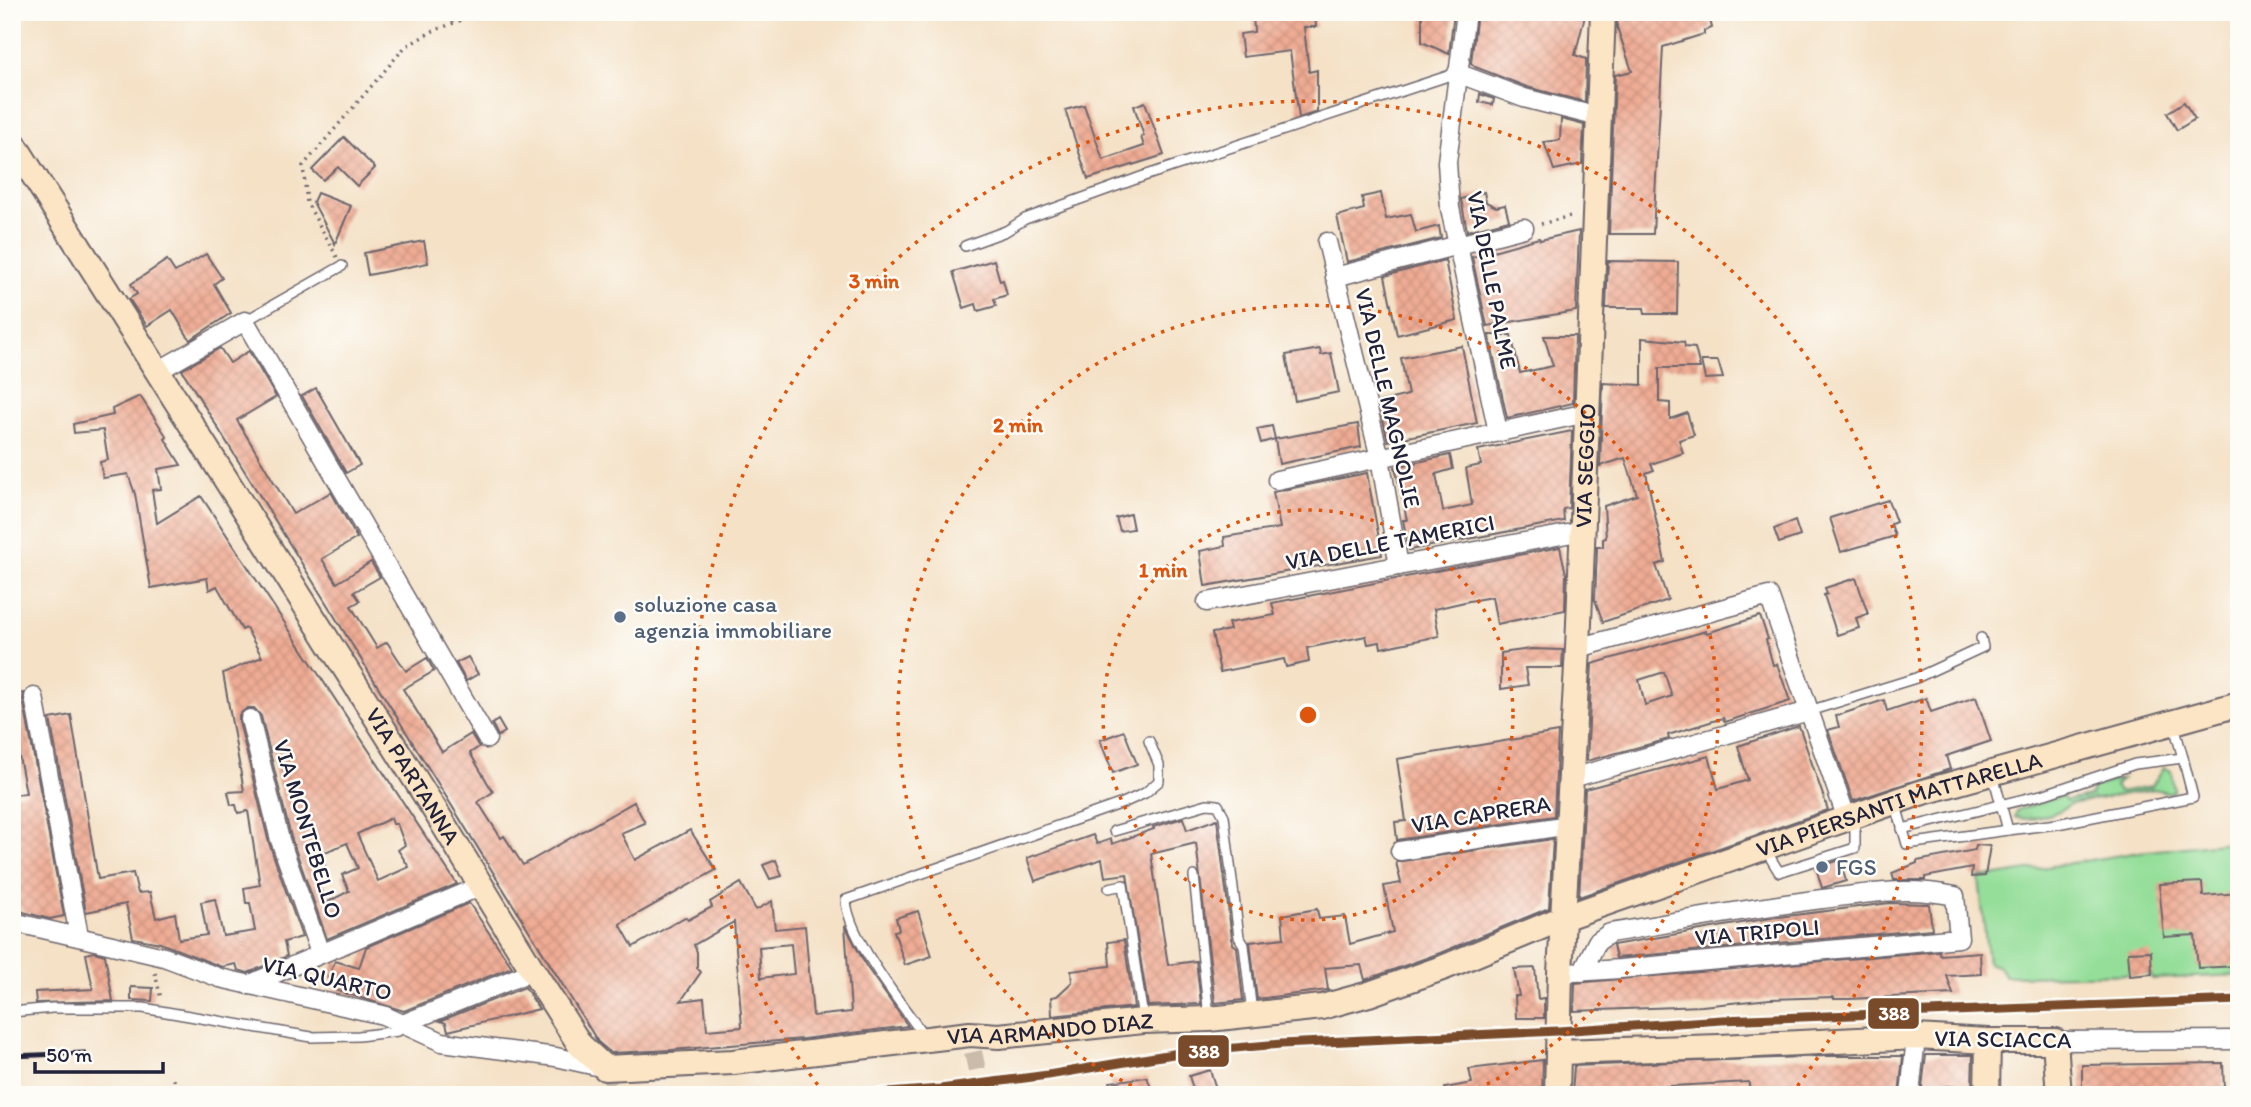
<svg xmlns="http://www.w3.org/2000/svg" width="2251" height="1107" font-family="Itim,sans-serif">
	<defs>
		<pattern id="grass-tufts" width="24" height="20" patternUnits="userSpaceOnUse" patternTransform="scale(1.75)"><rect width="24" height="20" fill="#94de99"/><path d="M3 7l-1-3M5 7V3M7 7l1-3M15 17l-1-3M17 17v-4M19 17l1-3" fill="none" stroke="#7fbe85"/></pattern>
		<pattern id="building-cross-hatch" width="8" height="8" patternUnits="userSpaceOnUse" patternTransform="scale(1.75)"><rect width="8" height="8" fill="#efac94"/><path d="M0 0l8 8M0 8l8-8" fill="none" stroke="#cd9480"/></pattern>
	</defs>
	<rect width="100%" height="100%" fill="#fdfcf7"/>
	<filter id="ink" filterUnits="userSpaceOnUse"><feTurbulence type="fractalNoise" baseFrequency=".0143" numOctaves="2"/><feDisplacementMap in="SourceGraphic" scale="14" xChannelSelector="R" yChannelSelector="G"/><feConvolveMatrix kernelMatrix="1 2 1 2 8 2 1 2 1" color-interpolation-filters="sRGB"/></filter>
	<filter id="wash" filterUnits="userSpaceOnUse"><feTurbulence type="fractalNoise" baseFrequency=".00686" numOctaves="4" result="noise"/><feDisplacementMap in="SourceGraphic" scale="28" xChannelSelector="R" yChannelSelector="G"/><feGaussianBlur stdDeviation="1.57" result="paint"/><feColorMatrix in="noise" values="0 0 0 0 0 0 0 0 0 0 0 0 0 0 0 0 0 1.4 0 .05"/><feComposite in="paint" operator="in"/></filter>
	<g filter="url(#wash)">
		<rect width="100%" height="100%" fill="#f4e1c6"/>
		<path fill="url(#grass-tufts)" stroke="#5b806a" stroke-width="2" d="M2164 767 2171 771 2174 790 2170 793 2154 789 2070 804C2058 814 2029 823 2015 817L2017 810 2062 796 2066 801 2090 796 2095 786 2122 779 2115 786 2119 792 2152 786Z"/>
		<path fill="#94de99" stroke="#5b806a" stroke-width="2" d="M2239 841V975L2152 979 2151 974 2005 976 1999 967 1988 963 1979 878 2139 852Z"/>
		<g id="blocks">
			<g fill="url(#building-cross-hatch)" fill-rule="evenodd">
				<path d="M1253 12H1315L1316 27H1304L1309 72 1317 70V112L1299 118 1290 51 1243 57 1240 34 1254 32Z"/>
				<path d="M1422 12H1454L1449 54 1422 42Z"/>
				<path d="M1477 12H1586L1575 55 1586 59 1585 102 1527 87 1475 67 1471 63Z"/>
				<path d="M1618 12H1708L1712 28 1704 31V34L1663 47 1653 234H1609L1615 75 1632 71 1617 27Z"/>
				<path d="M1480 94 1494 99 1493 105 1479 102Z"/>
				<path d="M1145 102 1164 155 1088 179 1065 110 1084 105 1103 160 1144 146 1141 137 1144 136 1134 106Z"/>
				<path d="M2184 102 2195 119 2177 130 2167 113Z"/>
				<path d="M1561 119 1584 125 1582 164 1554 170 1544 142 1560 140Z"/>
				<path d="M344 137 375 168 357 186 338 167 323 180 312 170Z"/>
				<path d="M1484 192 1486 202 1496 207 1505 205 1509 220 1467 231 1461 199Z"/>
				<path d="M317 193 351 206 335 244 313 202Z"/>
				<path d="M1381 193 1386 219 1411 214 1416 232 1439 226 1441 238 1347 262 1337 216 1364 209 1362 197Z"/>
				<path d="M1579 231 1576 311 1487 326 1472 257 1539 238 1540 240Z"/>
				<path d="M424 241 428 263 368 275 364 253Z"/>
				<path d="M206 254 222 278 214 284 231 313 190 340 172 310 147 326 129 299 137 294 131 284 167 260 175 272Z"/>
				<path d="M994 260 1000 281 1003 280 1007 295 994 299 996 306 978 311 976 304 964 308 953 272Z"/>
				<path d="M1445 260 1457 320 1397 335 1385 276Z"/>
				<path d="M1608 261 1678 262 1677 314H1645L1644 308H1606Z"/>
				<path d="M1489 335H1511L1520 373 1553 366 1544 336H1575L1573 403 1507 418Z"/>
				<path d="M1642 338 1684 342 1685 347 1695 348 1700 368H1659V402L1670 403V419L1687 413 1694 435 1679 440 1683 453 1651 464 1654 470 1646 473 1665 562 1656 565 1668 600 1603 622 1595 600 1597 547H1603V539L1606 538 1604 506 1637 495 1625 458 1600 466 1603 383 1642 385Z"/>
				<path d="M1462 346 1477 423 1388 441 1379 402 1408 395 1401 358Z"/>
				<path d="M220 348 230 363 249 351 276 397 237 420 293 514 331 492 357 538 322 559 337 583 371 562 380 577 354 592 360 601 351 606 377 648 387 642 406 671 427 658 434 671 403 689 442 752 471 734 479 747 470 753 493 792 478 802 501 838 504 836 523 865 634 802 645 823 621 833 635 860 690 830 716 870 620 924 633 947 685 917 688 920 712 907 710 902 741 883 756 910 772 901 775 929 805 926 813 1016 851 1012 845 925 866 966 908 1026 803 1039 672 1050 611 1053 598 1042 182 370ZM734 922 742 1027 707 1030 704 998 681 1001 701 972 697 968V952L694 945ZM791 944 794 974 761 978 759 947Z"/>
				<path d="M1320 349 1321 355 1331 353 1339 392 1295 401 1286 355Z"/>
				<path d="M1701 361H1718L1723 378 1705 379Z"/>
				<path d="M316 388 360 465 346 473 302 396Z"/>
				<path d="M140 396 167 437 165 439 181 465 158 469 161 489 152 490 157 523 201 496 457 884 327 939 291 837 261 716 254 708H247L239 715V722L269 843 302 937 284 942 287 956 248 973 238 970 236 964 222 967 160 943 133 938 126 904 86 912 50 719 71 715 98 879 133 873 138 893 150 892 156 918 175 913 179 939 207 935 201 902 215 899 223 936 255 931 250 903H246L244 888 260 885 248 811 238 813 236 805H231L228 792 244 791 223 673 262 657 246 628 242 630 217 586 209 590 207 578 151 588 135 494 128 474 103 478 100 462 108 460 103 430 74 433 73 424 113 415 112 409ZM391 818 393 824H397L405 845 398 850 409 867 378 881 357 834ZM347 843 358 868 342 875 349 891 326 903 314 874 326 868 320 854Z"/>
				<path d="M1358 424 1361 447 1279 464 1275 439Z"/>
				<path d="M1272 426 1275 439 1261 443 1257 429Z"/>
				<path d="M1572 431 1569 508 1563 509 1564 521 1409 550 1403 520H1407L1395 467 1450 455 1453 469 1436 474 1443 511 1472 505 1466 468 1481 465 1478 450Z"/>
				<path d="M1367 473 1382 555 1205 586 1200 551 1225 546 1224 537 1280 528 1273 492Z"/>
				<path d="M1888 500 1896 522 1891 524 1895 536 1841 552 1830 518Z"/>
				<path d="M1130 514 1133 529 1120 531 1116 518Z"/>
				<path d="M1795 521 1800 536 1779 543 1774 529Z"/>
				<path d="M1560 547 1566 574 1565 610 1497 624 1492 597 1469 601 1434 609 1439 636 1381 648 1380 642 1368 644 1366 636 1307 648 1309 662 1286 667 1284 659 1220 672 1212 633 1230 630 1228 623 1275 615 1272 603Z"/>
				<path d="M1856 578 1868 614 1856 618 1859 628 1837 635 1824 595 1827 594 1825 588Z"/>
				<path d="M1760 616 1768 639 1766 640 1773 665 1777 664 1790 701 1725 722 1723 718 1668 735 1669 739 1587 761 1592 664 1706 631 1707 633ZM1664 672 1672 696 1645 705 1639 680Z"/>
				<path d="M1531 649 1563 650 1562 668H1525L1528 685 1501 689V653Z"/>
				<path d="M468 657 478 674 466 681 456 663Z"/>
				<path d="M24 693 23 699 64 916 50 919 23 912 18 906 12 875V795L26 793 12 720V695Z"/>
				<path d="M1976 697 1991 741 1946 756 1950 769 1853 801 1828 730 1839 727 1836 716 1884 700 1887 711 1926 698 1931 712Z"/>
				<path d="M498 720 505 732 498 736 492 724Z"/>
				<path d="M1799 726 1828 810 1579 897 1585 789 1709 756 1718 789 1732 785 1748 780 1738 746Z"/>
				<path d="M1124 731 1137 764 1113 773 1100 740Z"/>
				<path d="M1558 732 1554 816 1397 840 1395 822 1406 821 1397 759Z"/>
				<path d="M1183 818 1187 830 1217 819 1232 938 1233 944 1237 947 1243 1000 1215 1003 1196 843 1151 854 1168 965 1196 961 1201 1004 1148 1006 1127 874 1105 877 1102 859 1035 881 1027 858 1093 835 1097 844 1111 839 1112 844 1154 829 1153 827Z"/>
				<path d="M1553 839 1549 908 1440 953 1365 980 1361 965 1325 968 1328 990 1257 999 1250 942 1284 938 1282 915 1317 909 1319 919 1345 916 1350 944 1368 939 1393 932 1384 886 1401 883 1396 862Z"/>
				<path d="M1976 845 1990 846 1985 876 1971 877 1972 868 1925 877V880H1894L1892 873 1917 863V861L1975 850Z"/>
				<path d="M776 860 782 876 770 879 763 865Z"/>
				<path d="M1840 860 1846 881 1822 888 1816 868Z"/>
				<path d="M2202 882 2203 896 2239 893V966L2198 968 2195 935 2164 937 2159 884Z"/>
				<path d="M469 903 512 967 404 1011 335 990 337 981 328 978 335 961 359 968 366 947Z"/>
				<path d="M1890 903 1929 904 1932 929 1616 958 1613 945 1771 918Z"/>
				<path d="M918 911 932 956 905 965 894 931 899 930 896 918Z"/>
				<path d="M1124 940 1134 1007 1052 1016 1051 997 1057 996 1072 982 1071 971 1110 966 1108 942Z"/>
				<path d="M1939 951 1940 955 1980 952 1981 974 1947 976 1953 994 1849 999H1834V997L1770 999 1702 1006 1574 1011 1575 983Z"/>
				<path d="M2151 951 2152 974 2130 976 2128 952Z"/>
				<path d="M94 952 105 955 113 1001 36 1003 35 992 93 989 86 954Z"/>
				<path d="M1535 968 1538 999 1544 998V1018H1516L1515 996H1519L1514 969Z"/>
				<path d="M131 987 153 988 152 1001 131 1000Z"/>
				<path d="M525 987 539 1009 448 1031 446 1023 440 1021Z"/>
				<path d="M1926 1055H1973L1972 1088 1946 1086V1095H1921Z"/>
				<path d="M1827 1056H1903L1899 1095H1754V1091H1749V1082L1653 1087V1095H1572L1574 1066Z"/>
				<path d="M1543 1060 1542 1095H1497V1091L1479 1095H1446L1445 1088 1472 1083 1469 1069Z"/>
				<path d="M2223 1063 2224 1089 2082 1092V1065Z"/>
				<path d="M1210 1070 1218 1095H1195L1189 1076Z"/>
				<path d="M1147 1077 1154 1095H1113L1110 1082Z"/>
			</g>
		</g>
	</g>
	<g filter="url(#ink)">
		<use href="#blocks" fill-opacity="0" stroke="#6c656c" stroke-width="2"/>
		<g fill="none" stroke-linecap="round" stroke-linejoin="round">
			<g stroke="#cabbaa" stroke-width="18" stroke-dasharray="18 9" stroke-linecap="butt">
				<path d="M973 1052 981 1089"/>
				<path d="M605 1068 621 1095"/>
			</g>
			<defs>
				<g id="lane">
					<path d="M965 246 1006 231 1025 219 1144 176 1457 73"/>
					<path d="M245 321 342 266"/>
					<path d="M1809 711 1916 678 1983 647 1981 638"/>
					<path d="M2173 722 2183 758"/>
					<path d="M1895 802 1907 844 2008 830 1993 775"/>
					<path d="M1902 829 2045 794 2135 764 2183 758 2193 797 2057 824 2008 830"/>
					<path d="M1114 831 1207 804 1218 805 1224 816 1239 937 1244 945 1252 1013"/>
					<path d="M1765 849 1779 872 1855 848V818"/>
					<path d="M1194 876 1209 1017"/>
					<path d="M1109 888 1123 885 1143 1018"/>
					<path d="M12 1012 52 1008H143L311 1037 359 1036 398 1031 404 1024"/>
					<path d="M924 1036C902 1004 848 938 846 900L1123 803 1145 793 1159 781V765L1149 741"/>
				</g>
				<g id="street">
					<path d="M1466 12 1447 162 1450 208 1498 432"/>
					<path d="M1457 73 1524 98 1599 117"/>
					<path d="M1327 242 1380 458 1399 566"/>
					<path d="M1335 277 1524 228"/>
					<path d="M158 371 245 321 487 739"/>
					<path d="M1277 480 1587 413"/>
					<path d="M1207 602 1583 531"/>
					<path d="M1578 648 1769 596 1847 819"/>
					<path d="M34 697 79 936"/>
					<path d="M250 719 280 840 320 953"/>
					<path d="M1572 778 1809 711"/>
					<path d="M1400 851 1569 825"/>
					<path d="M12 915 13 922 164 957 220 978 383 1015 442 1042 556 1057 605 1068"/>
					<path d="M1560 973 1620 969 1959 938 1955 896C1908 886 1870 893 1822 899 1751 908 1681 921 1610 933L1597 942 1582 972"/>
					<path d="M248 985 481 886"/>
					<path d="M405 1023 533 971"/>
					<path d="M2055 1041 2239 1040"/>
					<path d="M981 1089 983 1095"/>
					<path d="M1910 1095 1916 1037"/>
				</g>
				<g id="secondary">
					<path id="s1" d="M12 141 436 812 533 971 580 1045 605 1068 733 1062 970 1034 999 1036 1143 1021 1209 1019 1322 1007 1369 994 1445 967 1563 918 1920 793 2239 704"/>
					<path d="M1558 1052 1720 1047 1916 1037 1988 1041H2055L2059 1095"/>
					<path id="s2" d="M1557 1095 1560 973 1578 648 1603 12"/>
					<path d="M1987 1095 1988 1041"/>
				</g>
			</defs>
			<use href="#lane" stroke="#6c656c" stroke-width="12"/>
			<use href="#street" stroke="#6c656c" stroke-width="21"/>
			<use href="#secondary" stroke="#6c656c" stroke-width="28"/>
			<g stroke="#6c656c" stroke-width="3.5" stroke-dasharray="2 5" stroke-linecap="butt">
				<path d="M1541 224 1574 215"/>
				<path d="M337 257 307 203 303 166 405 47 433 31 482 12"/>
				<path d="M155 973 161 999"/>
				<path d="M174 1079V1095"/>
			</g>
			<use href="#lane" stroke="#fff" stroke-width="9"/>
			<use href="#street" stroke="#fff" stroke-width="18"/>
			<use href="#secondary" stroke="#fce5c4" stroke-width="24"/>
			<path stroke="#22223b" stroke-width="5" d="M12 1056 85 1053"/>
			<defs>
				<path id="rail-1" d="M861 1095 940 1089 1048 1075 1179 1053 1281 1044 1558 1031 1722 1020 2239 1000"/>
			</defs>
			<use href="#rail-1" stroke="#fdfcf7" stroke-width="14"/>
			<use href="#rail-1" stroke="#7a4b2a" stroke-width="9"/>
		</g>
	</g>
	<g fill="none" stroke="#de560e" stroke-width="3.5" stroke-dasharray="3.5 7">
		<circle cx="1308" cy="715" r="205"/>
		<path d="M1151 1094A410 410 0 1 1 1465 1094"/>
		<path d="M824 1093A614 614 0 1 1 1792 1093"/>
	</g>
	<g fill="#5c6f8a" stroke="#fdfcf7" stroke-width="2.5">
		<circle cx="620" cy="617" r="7"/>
		<circle cx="1822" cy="867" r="7"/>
	</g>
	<g text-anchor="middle" stroke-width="5" stroke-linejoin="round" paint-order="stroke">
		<g font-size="23" fill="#22223b" stroke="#fdfcf7">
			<text transform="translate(1492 280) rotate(79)" y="8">VIA DELLE PALME</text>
			<text transform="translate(1388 398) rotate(77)" y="8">VIA DELLE MAGNOLIE</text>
			<text dy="8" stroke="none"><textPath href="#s2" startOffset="630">VIA SEGGIO</textPath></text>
			<text transform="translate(1390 542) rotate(-11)" y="8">VIA DELLE TAMERICI</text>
			<text dy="8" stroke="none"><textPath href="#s1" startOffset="751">VIA PARTANNA</textPath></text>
			<text dy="8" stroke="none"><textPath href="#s1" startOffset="2434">VIA PIERSANTI MATTARELLA</textPath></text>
			<text transform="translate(1481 814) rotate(-9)" y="8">VIA CAPRERA</text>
			<text transform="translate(308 829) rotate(73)" y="8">VIA MONTEBELLO</text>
			<text transform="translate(1757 932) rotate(-5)" y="8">VIA TRIPOLI</text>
			<text transform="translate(327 978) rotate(13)" y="8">VIA QUARTO</text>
			<text dy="8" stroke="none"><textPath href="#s1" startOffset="1549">VIA ARMANDO DIAZ</textPath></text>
			<text transform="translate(2003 1039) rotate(1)" y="8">VIA SCIACCA</text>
		</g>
		<g font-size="23" fill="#4e5e75" stroke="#fdfcf7" text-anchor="start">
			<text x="634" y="612">soluzione casa<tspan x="634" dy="26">agenzia immobiliare</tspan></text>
			<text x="1836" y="875">FGS</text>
		</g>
	</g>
	<circle cx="1308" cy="715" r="10" fill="#de560e" stroke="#fdfcf7" stroke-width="3.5"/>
	<g font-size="21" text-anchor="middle" font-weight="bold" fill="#de560e" stroke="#fdfcf7" stroke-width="5" stroke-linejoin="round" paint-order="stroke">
		<text x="874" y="288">3 min</text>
		<text x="1018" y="432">2 min</text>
		<text x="1163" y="577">1 min</text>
	</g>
	<g stroke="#fdfcf7" stroke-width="2.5">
		<rect x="1867" y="997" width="53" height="33" rx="7" fill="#7a4b2a"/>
		<rect x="1177" y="1034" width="53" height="34" rx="7" fill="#7a4b2a"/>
	</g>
	<g font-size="19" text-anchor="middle" font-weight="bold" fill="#fff">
		<text x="1894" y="1020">388</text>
		<text x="1204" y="1058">388</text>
	</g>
	<rect width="2251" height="1107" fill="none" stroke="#fdfcf7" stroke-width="42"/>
	<path d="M35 1062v10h128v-10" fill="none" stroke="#22223b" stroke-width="3.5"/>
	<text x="46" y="1062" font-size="21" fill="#22223b" stroke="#fdfcf7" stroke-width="5" paint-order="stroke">50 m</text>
</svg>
